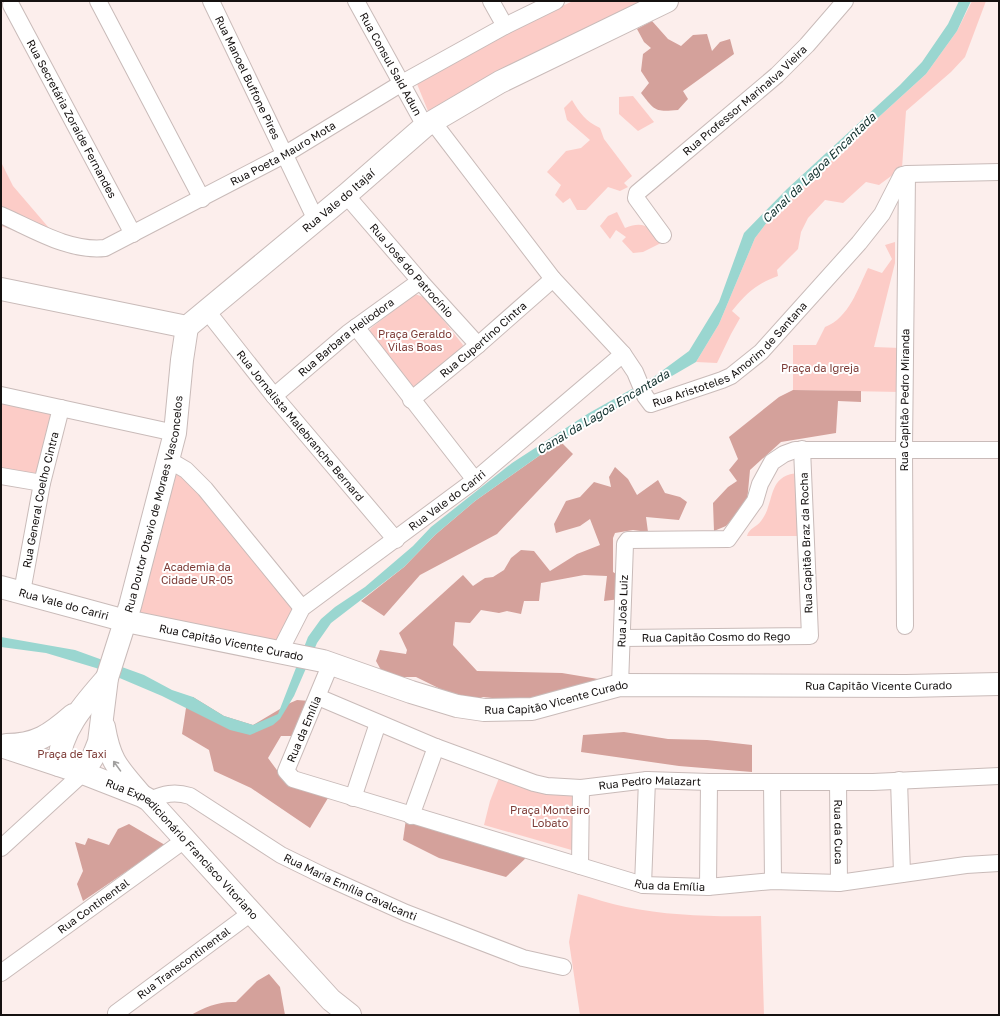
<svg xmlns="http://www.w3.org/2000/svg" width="1000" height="1016" font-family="'Golos Text',sans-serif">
	<rect width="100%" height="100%" fill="#fceeec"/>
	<g fill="#fcccc7">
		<path d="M573 1H645L428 111 417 84 504 33Z"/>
		<path d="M972 1H986L965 57 951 72 906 111 902 168 879 185 866 182 843 203 825 200 808 218 801 232 798 249 777 270 778 276C756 284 747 293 732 311L740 318 731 334 717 363 696 362 719 324 755 238 768 221 791 197 926 74 957 31Z"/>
		<path d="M633 96 654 122 638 131 619 114V97Z"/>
		<path d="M572 100C580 113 585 121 600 128L604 139 632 176 624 183 628 187 620 191 608 187 586 210H577L570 198 563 203 555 195 561 185 547 172 566 151 581 148 590 140 567 120 564 108Z"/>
		<path d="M1 162 13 186 67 249 1 226Z"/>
		<path d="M617 212 625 228C645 220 650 228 663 242L643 252 633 253 622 241 626 237 616 230 610 239 600 226 608 216Z"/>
		<path d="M895 242V263L874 347 900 348 901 392 793 390V345H816L825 327C849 318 858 288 868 268L882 273 892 259 885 245Z"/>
		<path d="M415 294 426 298 463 345 462 348 413 388 368 333 371 328Z"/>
		<path d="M1 398 51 414 38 470 34 474 1 468Z"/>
		<path d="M165 460 205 486 299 614 280 646 122 623Z"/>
		<path d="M799 473 800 536H747C749 528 757 527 761 521 776 502 766 475 799 473Z"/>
		<path d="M499 778 574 789 575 851 484 825 490 801Z"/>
		<path d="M578 894C594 898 610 904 626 907 670 916 716 917 761 916L764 1015H580L569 942Z"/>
	</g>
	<g fill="#d4a19b">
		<path d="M652 21 668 39 681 46 693 35 707 34 712 51 720 42 730 39 734 54 683 91 688 99 678 110C655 112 655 111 641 93L649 83 641 71 643 54 651 48 644 42 637 29Z"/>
		<path d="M793 390 861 391V402L838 401 836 433 781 442 750 470 747 502 726 526 714 531 713 503 728 487 737 481 729 470 738 459 729 437 779 397Z"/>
		<path d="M560 441 573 454 497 534 420 575 384 616 361 601 404 567 435 535 475 501Z"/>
		<path d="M615 467 628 479 637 495 658 480 665 493 680 497 687 502 679 520 646 517 648 532 633 530 615 533 613 538V572L621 577 620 599 604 601 607 576 584 575 541 583 539 601H524L521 614 507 611 499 613 481 610 470 623 455 622 453 645 477 671 562 673 598 679 543 697 518 701 483 697 469 703 416 677H394L381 670 376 661 380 650 406 654 407 650 399 633 463 575 473 586 485 578 493 577 504 570 511 558 521 550 534 551 550 571 577 554 600 545 590 519 580 526 556 533 554 524 566 501 580 497 594 482 611 487 609 477Z"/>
		<path d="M193 697 224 716 253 725 290 703 297 700 310 701 296 736H281L268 758 285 781 328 798 310 828 251 788 214 771 209 750 182 734 186 708Z"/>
		<path d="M624 732 668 739 707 740 752 745V772L679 766 581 752 583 735Z"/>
		<path d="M406 819 528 856 506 877 439 858 403 840Z"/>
		<path d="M129 824 165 845 83 901 77 884 83 871 75 842 85 845 88 838 109 845 118 829Z"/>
		<path d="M269 974 280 987 285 1015H191C204 1007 220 1001 236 1002L257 981Z"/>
	</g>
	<path fill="#9ad6d0" d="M959 1H971L957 31 926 74 791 197 768 221 755 238 719 324 696 362 560 441 475 501 435 535 404 567 331 623 317 643 294 696 280 719 273 725 250 735 230 730 162 696 96 668 46 653 1 647V637L75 650 144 675 172 690 193 697 224 716 253 725 278 714 308 637 321 619 335 607 365 587 413 546 431 527 512 463 589 413 655 376 689 351 719 302 744 233 787 189 900 85 922 62 948 24Z"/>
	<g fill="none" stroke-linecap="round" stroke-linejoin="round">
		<defs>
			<g id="street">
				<path d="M98 1 202 199"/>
				<path id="s1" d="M211 1 316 220"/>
				<path id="s2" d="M356 1 425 126"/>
				<path d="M491 1 505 26"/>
				<path id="s3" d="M11 5 133 234"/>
				<path id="s4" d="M433 122 553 279 623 354 635 372 645 396 651 404 722 380 731 376 761 352 859 243 882 214 902 175 907 174 999 172"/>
				<path id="s5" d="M346 195 420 281 478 345"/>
				<path id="s6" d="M1 215C33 229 69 252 105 248L284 155 402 83 505 26 556 1"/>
				<path id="s7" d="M663 235 636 198 637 193 777 75 807 45 845 1"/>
				<path id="s8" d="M207 311 274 396 396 540"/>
				<path d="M356 327 475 480"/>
				<path d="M1 395 175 433"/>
				<path id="s9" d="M274 396 348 333 420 281"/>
				<path id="s10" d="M411 400 478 345 553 279"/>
				<path d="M169 460 186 470 205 489 302 608"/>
				<path d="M1 476 42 483"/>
				<path id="s11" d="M22 592 42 483 61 408"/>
				<path id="s12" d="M905 626 904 449 907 174"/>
				<path id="s13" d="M622 638 810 636 802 449"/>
				<path id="s14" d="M280 651 302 608 475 480 623 354"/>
				<path id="s15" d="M331 663 286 771 293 779 643 885 708 887 773 881 839 883 966 865 999 863"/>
				<path id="s16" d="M620 685 625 544 628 540 728 539 755 501 760 484 772 462 784 454 795 450H999"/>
				<path id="s17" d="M318 697 436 747 534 783 547 786 581 788 647 780 709 782H873L999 776"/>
				<path d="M899 780 902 874"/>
				<path d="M772 782 773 881"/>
				<path id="s18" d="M838 782 839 883"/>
				<path d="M353 798 378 723"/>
				<path id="s19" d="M149 800C164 794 174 791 190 796L281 855 326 877 406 913 523 958 563 967"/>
				<path d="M411 816 436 747"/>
				<path d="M1 848 83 773"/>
				<path d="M580 866 581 788"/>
				<path d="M643 885 647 780"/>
				<path d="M708 887 709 782"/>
				<path id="s20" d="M1 973 186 839"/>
				<path id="s21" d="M116 1013 251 913"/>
			</g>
			<g id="secondary">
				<path id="s22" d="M1 289 187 327 346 195 425 126 500 82 667 1"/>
				<path id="s23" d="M1 587 126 621 323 661 411 692 457 706 484 710 532 709 620 685 906 686 999 684"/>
				<path d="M104 727C110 762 118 768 140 794"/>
				<path d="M6 745C36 745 50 735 73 715"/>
				<path id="s24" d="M1 746 83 773 142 796 149 800 331 1000 350 1015"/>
				<path d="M59 765C59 731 86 702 107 678"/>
				<path id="s25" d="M83 773 93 757 99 742 107 678 130 606 175 433 182 360 187 327"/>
			</g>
		</defs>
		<use href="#street" stroke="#c9bbb9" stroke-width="18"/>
		<use href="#secondary" stroke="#c9bbb9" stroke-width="24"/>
		<use href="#street" stroke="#fff" stroke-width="16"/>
		<use href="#secondary" stroke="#fff" stroke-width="22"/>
	</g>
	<defs><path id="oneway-shaft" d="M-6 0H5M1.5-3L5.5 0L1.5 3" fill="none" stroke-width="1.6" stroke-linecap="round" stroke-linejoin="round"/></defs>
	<use stroke="#a1a09f" href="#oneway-shaft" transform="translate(117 766) rotate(-126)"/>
	<g text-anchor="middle" stroke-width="4" stroke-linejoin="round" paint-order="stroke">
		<g font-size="11" fill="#151110" stroke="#fff">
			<text dy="4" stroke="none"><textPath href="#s2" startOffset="72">Rua Consul Said Adun</textPath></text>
			<text dy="4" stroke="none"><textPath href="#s1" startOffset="85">Rua Manoel Buffone Pires</textPath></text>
			<text dy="4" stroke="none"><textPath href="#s7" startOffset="193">Rua Professor Marinalva Vieira</textPath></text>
			<text dy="4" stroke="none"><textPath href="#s3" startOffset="129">Rua Secretária Zoraide Fernandes</textPath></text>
			<text dy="4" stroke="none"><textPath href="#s6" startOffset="312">Rua Poeta Mauro Mota</textPath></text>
			<text dy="4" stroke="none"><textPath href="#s22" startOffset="387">Rua Vale do Itajaí</textPath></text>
			<text dy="4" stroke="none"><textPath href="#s5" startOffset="100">Rua José do Patrocínio</textPath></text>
			<text dy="4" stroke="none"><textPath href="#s9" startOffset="93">Rua Barbara Heliodora</textPath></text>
			<text dy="4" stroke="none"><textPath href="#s10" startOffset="94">Rua Cupertino Cintra</textPath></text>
			<text dy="4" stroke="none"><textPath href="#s4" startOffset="453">Rua Aristoteles Amorim de Santana</textPath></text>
			<text dy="4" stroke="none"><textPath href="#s12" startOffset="226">Rua Capitão Pedro Miranda</textPath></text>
			<text dy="4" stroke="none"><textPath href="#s8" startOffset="148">Rua Jornalista Malebranche Bernard</textPath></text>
			<text dy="4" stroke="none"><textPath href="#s11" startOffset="94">Rua General Coelho Cintra</textPath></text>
			<text dy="4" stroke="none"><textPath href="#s14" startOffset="229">Rua Vale do Cariri</textPath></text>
			<text dy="4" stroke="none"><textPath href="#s25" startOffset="280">Rua Doutor Otavio de Moraes Vasconcelos</textPath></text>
			<text transform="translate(806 543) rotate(-92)" y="4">Rua Capitão Braz da Rocha</text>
			<text dy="4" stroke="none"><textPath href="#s23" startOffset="65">Rua Vale do Cariri</textPath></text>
			<text dy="4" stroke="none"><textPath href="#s16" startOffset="74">Rua João Luiz</textPath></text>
			<text dy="4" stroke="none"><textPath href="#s13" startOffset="94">Rua Capitão Cosmo do Rego</textPath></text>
			<text dy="4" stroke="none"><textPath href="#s23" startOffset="237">Rua Capitão Vicente Curado</textPath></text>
			<text dy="4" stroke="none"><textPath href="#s23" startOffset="897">Rua Capitão Vicente Curado</textPath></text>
			<text dy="4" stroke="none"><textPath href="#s23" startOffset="573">Rua Capitão Vicente Curado</textPath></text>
			<text transform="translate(304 729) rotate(-67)" y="4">Rua da Emília</text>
			<text dy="4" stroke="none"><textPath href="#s17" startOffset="349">Rua Pedro Malazart</textPath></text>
			<text dy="4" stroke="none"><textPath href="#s18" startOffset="50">Rua da Cuca</textPath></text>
			<text dy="4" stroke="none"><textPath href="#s24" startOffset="214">Rua Expedicionário Francisco Vitoriano</textPath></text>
			<text dy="4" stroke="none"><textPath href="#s15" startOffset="520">Rua da Emília</textPath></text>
			<text dy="4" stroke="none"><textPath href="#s19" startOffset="227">Rua Maria Emília Cavalcanti</textPath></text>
			<text dy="4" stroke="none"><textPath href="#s20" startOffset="114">Rua Continental</textPath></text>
			<text dy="4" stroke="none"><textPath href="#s21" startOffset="84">Rua Transcontinental</textPath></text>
		</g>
		<g font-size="11" fill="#7d3c37" stroke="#fff">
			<text x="415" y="338">Praça Geraldo<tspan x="415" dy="13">Vilas Boas</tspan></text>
			<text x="820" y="372">Praça da Igreja</text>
			<text x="197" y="571">Academia da<tspan x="197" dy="13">Cidade UR-05</tspan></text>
			<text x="72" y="758">Praça de Taxi</text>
			<text x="550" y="814">Praça Monteiro<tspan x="550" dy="13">Lobato</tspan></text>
		</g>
		<g font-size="12" font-style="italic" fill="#11302d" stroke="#fff">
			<text transform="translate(819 168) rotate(-44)" y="4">Canal da Lagoa Encantada</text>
			<text transform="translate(603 412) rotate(-31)" y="4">Canal da Lagoa Encantada</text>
		</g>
	</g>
	<rect width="1000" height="1016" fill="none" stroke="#151110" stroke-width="4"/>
</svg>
